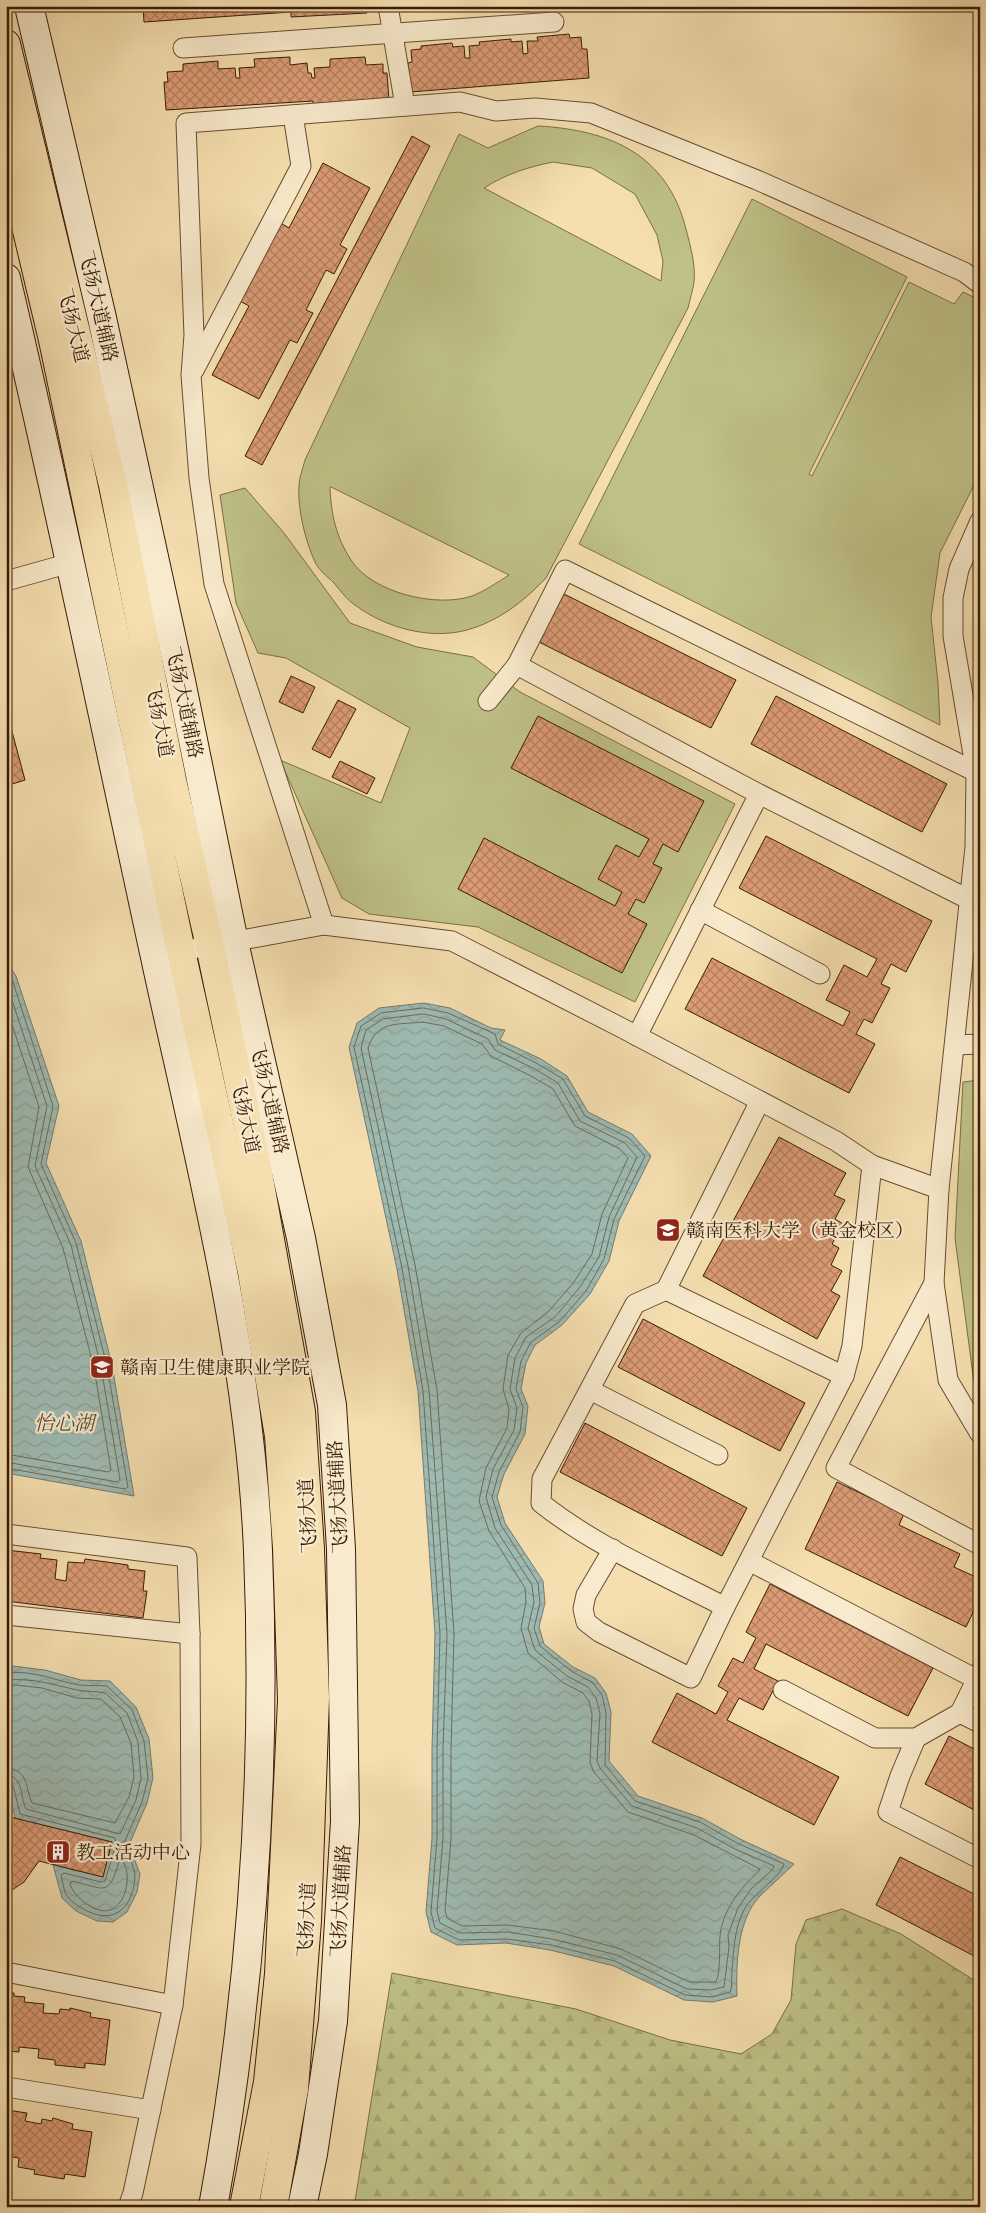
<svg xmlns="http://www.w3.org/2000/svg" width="986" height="2213" font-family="Cardo,'Noto Serif SC',serif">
	<defs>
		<pattern id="forest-firs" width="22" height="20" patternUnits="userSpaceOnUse" patternTransform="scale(1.25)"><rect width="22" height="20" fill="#bfc188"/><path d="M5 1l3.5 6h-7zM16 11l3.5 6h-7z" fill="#a5a574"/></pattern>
		<pattern id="water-waves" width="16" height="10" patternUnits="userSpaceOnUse" patternTransform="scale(1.25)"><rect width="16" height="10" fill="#9ebbb3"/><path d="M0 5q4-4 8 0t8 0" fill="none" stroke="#89a098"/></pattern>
		<pattern id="building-cross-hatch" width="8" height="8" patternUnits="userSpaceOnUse" patternTransform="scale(1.25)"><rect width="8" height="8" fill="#dc9b75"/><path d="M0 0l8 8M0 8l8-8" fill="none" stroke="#b37e5e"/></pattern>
	</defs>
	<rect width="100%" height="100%" fill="#f5dfb0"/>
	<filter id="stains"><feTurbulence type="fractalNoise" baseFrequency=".004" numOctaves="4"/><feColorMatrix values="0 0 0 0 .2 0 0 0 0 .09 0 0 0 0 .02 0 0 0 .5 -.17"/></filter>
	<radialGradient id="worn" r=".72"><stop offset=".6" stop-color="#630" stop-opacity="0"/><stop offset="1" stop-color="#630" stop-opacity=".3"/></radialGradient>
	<g fill="#bfc188" stroke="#7c6e47" fill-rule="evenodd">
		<path d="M538 126C610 130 667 154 686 229 690 245 696 265 694 282 693 290 690 299 688 308L546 578C523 602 499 621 467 630 430 640 386 628 355 605 347 600 341 591 334 583 328 577 320 571 316 564 306 544 297 508 299 486 299 478 303 468 305 460L459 134 488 148ZM553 162 592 168 635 194 657 235 663 261 661 281 484 188C506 174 528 167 553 162ZM330 487H331L509 575C498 582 485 591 472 596 437 608 372 593 351 560 336 537 331 514 330 487Z"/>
		<path d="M752 199 907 277 809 474 812 476 909 282 954 304 963 292 980 300V473L940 553 931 617 938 683 940 725 579 544Z"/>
		<path d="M245 488 284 533 350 623 417 647 473 657 520 692 735 804 635 1002 478 927 369 914 342 898 280 760 381 803 410 728 286 658 258 653 236 603 220 495Z"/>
		<path d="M980 1080V1395L974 1383 955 1238 963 1082Z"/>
	</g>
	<path fill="url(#forest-firs)" stroke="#7c6e47" d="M842 1909 901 1934 980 1984V2207H354L392 1973 576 2009 670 2040 741 2054 772 2034 791 2000 796 1944 806 1920Z"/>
	<g fill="url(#water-waves)" stroke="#767b6e">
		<path d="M6 960 16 976 59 1106 46 1163 81 1241 112 1365 134 1496 6 1473Z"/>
		<path d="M424 1003 450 1008 491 1028 505 1030 500 1040 541 1059 567 1076 588 1112 632 1134 651 1156 619 1221 609 1261 590 1294 562 1325 535 1345 526 1363 521 1389 528 1406 525 1434 504 1474 497 1497 505 1523 543 1581 545 1603 539 1627 544 1644 573 1667 595 1678 606 1693 611 1712 609 1761 638 1796 702 1818 740 1839 794 1864C783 1875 771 1885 760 1896 737 1920 736 1964 737 1996L713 2002 684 2000 614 1966 550 1950 506 1943 457 1945 431 1932 426 1912 432 1838V1749L435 1634 418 1391 397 1269 349 1047 357 1023 379 1008Z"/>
		<path d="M13 1666 45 1670 81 1680 110 1681 136 1707 149 1739 153 1778 147 1803 129 1845 140 1874 137 1892 127 1912 113 1922 97 1921 76 1911 62 1898 53 1865 103 1877 112 1842 15 1818 6 1777V1669Z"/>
	</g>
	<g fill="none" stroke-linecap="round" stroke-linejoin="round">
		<g stroke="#6c6b5c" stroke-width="1">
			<path d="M6 969 12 979 53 1106 41 1164 76 1243 107 1366 128 1487 125 1489 6 1468"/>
			<path d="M6 982 47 1106 35 1166 71 1245 101 1367 120 1479 117 1482 6 1462"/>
			<path d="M6 1006 39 1107 28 1167 63 1248 94 1368 111 1470 108 1472 6 1454"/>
			<path d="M424 1008 448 1013 495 1034 498 1044 538 1064 563 1079 585 1116 629 1138 645 1156 614 1219 604 1259 586 1291 559 1322 531 1342 521 1361 516 1389 523 1407 520 1432 499 1472 492 1497 501 1525 538 1583 540 1603 534 1628 540 1646 571 1671 592 1682 602 1695 606 1713 605 1765 635 1801 700 1822 737 1843 784 1864C781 1877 752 1894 744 1910 734 1929 734 1949 732 1970 731 1977 733 1986 730 1992L712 1997 685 1995 615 1961 551 1945 507 1939 459 1940 435 1928 431 1912 437 1838V1749L440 1634 423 1391 402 1268 354 1047 361 1026 381 1013Z"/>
			<path d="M424 1014 446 1019 488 1039 495 1050 535 1069 558 1083 580 1121 625 1143 637 1157 609 1217 599 1257 580 1287 555 1317 526 1337 515 1358 510 1389 517 1408 514 1430 493 1469 486 1497 495 1528 532 1585 534 1602 528 1628 535 1650 567 1676 588 1687 596 1698 600 1713 597 1761 600 1768 632 1806 697 1828 735 1849 774 1866 773 1869 751 1889 738 1908 728 1935 729 1947 724 1987 711 1990 687 1989 617 1955 552 1939 508 1932 460 1933 440 1923 437 1911 443 1838V1749L447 1634 429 1390 408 1266 361 1048 366 1030 383 1019Z"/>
			<path d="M423 1022 444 1026 482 1044 491 1056 531 1076 553 1089 575 1126 620 1149 628 1158 602 1214 592 1254 574 1282 549 1311 521 1333 508 1355 503 1389 509 1409 507 1428 486 1468 479 1501 489 1531 525 1588 526 1602 521 1628 528 1653 562 1682 583 1693 589 1701 592 1714 590 1763 594 1772 628 1812 694 1835 760 1869 759 1871C741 1887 722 1911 720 1936 719 1948 721 1971 716 1982H689L621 1949 554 1931 508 1925 462 1926 447 1918 445 1910 451 1839V1750L454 1634 437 1390 415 1265 368 1048C377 1020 398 1025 423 1022Z"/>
			<path d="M6 1673C35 1670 52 1680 79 1685 88 1686 98 1685 107 1686L132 1710 144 1741 148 1778 142 1802 124 1843C126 1854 135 1866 135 1877 133 1906 116 1925 87 1911 80 1907 70 1902 66 1894 63 1889 63 1881 61 1875L64 1873 101 1882 105 1881 116 1844 115 1838 20 1814 13 1785 6 1781"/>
			<path d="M6 1680C35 1678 50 1684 77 1690 86 1692 96 1691 105 1693L127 1713 138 1742 141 1778 136 1800 120 1834 26 1809C20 1797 24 1776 6 1775"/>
			<path d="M6 1687 16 1685 42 1688 77 1698 101 1699 120 1717 131 1743 134 1777 129 1797 115 1823 32 1803C25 1788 29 1769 6 1768"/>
			<path d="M121 1859C133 1871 127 1905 110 1910 96 1915 73 1896 70 1884L72 1881C104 1888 109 1899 119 1861Z"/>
		</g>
	</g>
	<g fill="url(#building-cross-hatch)" stroke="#391b06">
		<path d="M143 6H366L367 13 291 17V12L144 22Z"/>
		<path d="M569 34 570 38 581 37 582 49H587L589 78 410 92 408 63 412 62 411 50 421 49V46L452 43 453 47 464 46 465 58H470L469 46 480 45 479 42 511 39V42L522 41 523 54 528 53 527 41H538L537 37Z"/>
		<path d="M290 57V65L307 63 308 73H311L312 78H315L314 68 330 67V59L365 57 366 65 383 64V73H387L389 101 313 106V101L166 110 164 82H168L167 72 183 71V64L218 61V69L235 68 236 78H240L239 68 255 67 254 59Z"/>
		<path d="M412 136 430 146 262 465 245 456Z"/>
		<path d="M323 163 370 188 340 245 347 249 334 274 326 270 306 310 313 313 297 343 290 340 259 399 212 375 249 306 238 300 279 222 289 228Z"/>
		<path d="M564 594 736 680 711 728 539 642Z"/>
		<path d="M291 676 315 687 303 713 279 702Z"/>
		<path d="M776 696 947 784 922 832 751 744Z"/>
		<path d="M338 700 356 709 330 758 312 749Z"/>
		<path d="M6 709 25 780 6 786Z"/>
		<path d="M538 716 704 801 678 852 663 844 653 864 662 868 644 903 636 899 628 914 647 924 622 973 458 889 484 838 615 906 622 892 598 879 616 845 639 857 649 839 511 768Z"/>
		<path d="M340 761 375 778 367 794 332 777Z"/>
		<path d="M766 836 932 921 906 972 891 964 881 984 890 988 872 1023 864 1019 856 1034 875 1044 849 1093 685 1009 712 958 843 1026 850 1012 826 1000 844 965 867 977 877 959 739 888Z"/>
		<path d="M779 1137 846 1173 834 1195 845 1200 835 1219 843 1224 832 1244 839 1248 831 1265 842 1271 831 1291 840 1296 817 1339 703 1276Z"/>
		<path d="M643 1319 805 1403 780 1451 618 1367Z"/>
		<path d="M585 1423 747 1508 722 1556 560 1472Z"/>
		<path d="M837 1482 904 1514 899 1525 960 1554 954 1567 980 1579V1598L966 1627 805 1549Z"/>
		<path d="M6 1550 41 1554 40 1558 57 1560 55 1579 66 1581 68 1562 84 1563 85 1559 128 1565V1569L145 1571 143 1591H147L143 1618 6 1601Z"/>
		<path d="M770 1584 933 1668 908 1716 766 1644 754 1669 778 1681 763 1710 739 1698 727 1720 839 1777 814 1825 652 1742 677 1693 716 1714 728 1692 718 1686 733 1658 743 1663 756 1638 746 1632Z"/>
		<path d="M949 1736 980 1752V1813L925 1784Z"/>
		<path d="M6 1816 112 1842 103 1877 39 1861 24 1882 6 1894Z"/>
		<path d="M900 1857 980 1897V1959L876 1905Z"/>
		<path d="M6 1992 14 1993V1996L25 1997 24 2002 44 2004 43 2013 59 2014 60 2009 70 2010V2008L91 2013 90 2017 110 2020 105 2065 85 2063V2068L55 2065V2060L38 2058 39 2049 19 2047V2052L6 2051Z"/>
		<path d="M6 2104 8 2105 7 2110 27 2113 25 2121 41 2124 42 2119 52 2121 53 2118 73 2124 72 2129 92 2132 85 2177 65 2174 64 2179 34 2174 35 2170 18 2167 19 2158 6 2156Z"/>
	</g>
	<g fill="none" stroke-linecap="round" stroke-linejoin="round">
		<defs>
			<g id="street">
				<path d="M388 6 405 106"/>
				<path d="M183 48 554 22"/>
				<path d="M194 370 301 166 293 115"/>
				<path d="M980 521 959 569 953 598V636L976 772 975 847 939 1189 934 1283 948 1380 980 1434"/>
				<path d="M6 581 70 563"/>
				<path d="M517 665 759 794 968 899"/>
				<path d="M488 701 517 665 565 570 976 772"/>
				<path d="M700 910 820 974"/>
				<path d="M324 925 452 941 620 1027 836 1141 872 1165 939 1189"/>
				<path d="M181 951 324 925 214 584 199 478 191 375 194 335 186 123 460 102 496 111 535 108 591 113 757 180 964 272 980 284"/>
				<path d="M637 1036 759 794"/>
				<path d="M955 1045 980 1044"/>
				<path d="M760 1101 666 1290 635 1304 542 1479 541 1503C596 1547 664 1575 725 1607L844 1376 852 1346 872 1165"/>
				<path d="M934 1283 836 1468 980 1545"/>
				<path d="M666 1290 844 1376"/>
				<path d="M590 1390 718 1455"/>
				<path d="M6 1534 187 1557 190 1634 191 1844 173 2005 133 2193 128 2207"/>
				<path d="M613 1549 586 1595 583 1609 586 1622 599 1632 691 1678 725 1607"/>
				<path d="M749 1561 976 1679"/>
				<path d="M6 1615 190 1634"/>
				<path d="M980 1672 960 1713 980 1723"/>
				<path d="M783 1690 875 1738H916L960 1713"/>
				<path d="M916 1738 900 1776 888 1812 980 1859"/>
				<path d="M6 1972 173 2005"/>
				<path d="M6 2087 151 2110"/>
			</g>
			<g id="secondary">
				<path d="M29 6 102 318 181 681 234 942 301 1238 332 1405 341 1549 345 1821 333 2021 313 2154 302 2207"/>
				<path d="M6 278C61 511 109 746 160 980 201 1167 250 1358 258 1551 267 1770 252 1991 213 2207"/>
			</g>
			<g id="primary">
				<path d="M6 44 113 485 172 780 210 946 258 1173 301 1412 310 1549 315 1698 307 1921 294 2089 273 2207"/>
				<path d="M6 142 53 340 181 951 252 1272 279 1436 287 1548 292 1700 279 1974 268 2082 244 2207"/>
			</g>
		</defs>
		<use href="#street" stroke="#684c30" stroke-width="21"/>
		<use href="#secondary" stroke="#391b06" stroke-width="30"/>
		<use href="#primary" stroke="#391b06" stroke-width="30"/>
		<use href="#street" stroke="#f8eacc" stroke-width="19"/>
		<use href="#secondary" stroke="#f8eacc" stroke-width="28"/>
		<use href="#primary" stroke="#f5dfb0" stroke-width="28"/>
	</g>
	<defs>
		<symbol id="university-square" viewBox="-11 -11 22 22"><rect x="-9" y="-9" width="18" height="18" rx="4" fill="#8f2418" stroke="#f8eacc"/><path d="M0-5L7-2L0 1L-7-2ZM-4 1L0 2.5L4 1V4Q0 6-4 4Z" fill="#fff"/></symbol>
		<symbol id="building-square" viewBox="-11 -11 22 22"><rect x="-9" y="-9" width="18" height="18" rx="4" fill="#8f2418" stroke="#f8eacc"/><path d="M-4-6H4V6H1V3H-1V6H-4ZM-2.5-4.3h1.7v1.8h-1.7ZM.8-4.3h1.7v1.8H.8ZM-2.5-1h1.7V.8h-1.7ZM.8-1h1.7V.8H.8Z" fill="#fff"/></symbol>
	</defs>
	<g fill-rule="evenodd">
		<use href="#university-square" x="654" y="1216" width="28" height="28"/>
		<use href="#university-square" x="88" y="1353" width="28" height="28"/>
		<use href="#building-square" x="44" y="1838" width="28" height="28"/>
	</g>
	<g text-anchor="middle" stroke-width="4.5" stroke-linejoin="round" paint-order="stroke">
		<g font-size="19" fill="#391b06" stroke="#f8eacc">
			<text transform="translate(99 306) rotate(77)" y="7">飞扬大道辅路</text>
			<text transform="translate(74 325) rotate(76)" y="7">飞扬大道</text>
			<text transform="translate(185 702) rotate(78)" y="7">飞扬大道辅路</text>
			<text transform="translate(160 720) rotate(79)" y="7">飞扬大道</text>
			<text transform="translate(270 1098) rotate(77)" y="7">飞扬大道辅路</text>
			<text transform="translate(246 1116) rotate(78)" y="7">飞扬大道</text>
			<text transform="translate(337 1497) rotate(-93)" y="7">飞扬大道辅路</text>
			<text transform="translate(307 1516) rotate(-93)" y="7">飞扬大道</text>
			<text transform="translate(340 1901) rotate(-87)" y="7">飞扬大道辅路</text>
			<text transform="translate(306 1920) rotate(-87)" y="7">飞扬大道</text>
		</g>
		<g font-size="19" fill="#391b06" stroke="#f8eacc" text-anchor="start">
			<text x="686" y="1237">赣南医科大学（黄金校区）</text>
			<text x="120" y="1374">赣南卫生健康职业学院</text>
			<text x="76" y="1859">教工活动中心</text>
		</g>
		<g font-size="20" font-style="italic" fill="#574b3a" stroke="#f8eacc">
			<text x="64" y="1430">怡心湖</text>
		</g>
	</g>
	<rect width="986" height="2213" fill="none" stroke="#f5dfb0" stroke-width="25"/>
	<rect x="8" y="8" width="971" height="2198" fill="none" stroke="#391b06" stroke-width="2.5"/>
	<rect x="12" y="12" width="961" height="2188" fill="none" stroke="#391b06"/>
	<rect width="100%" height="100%" filter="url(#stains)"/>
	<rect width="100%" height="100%" fill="url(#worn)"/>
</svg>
